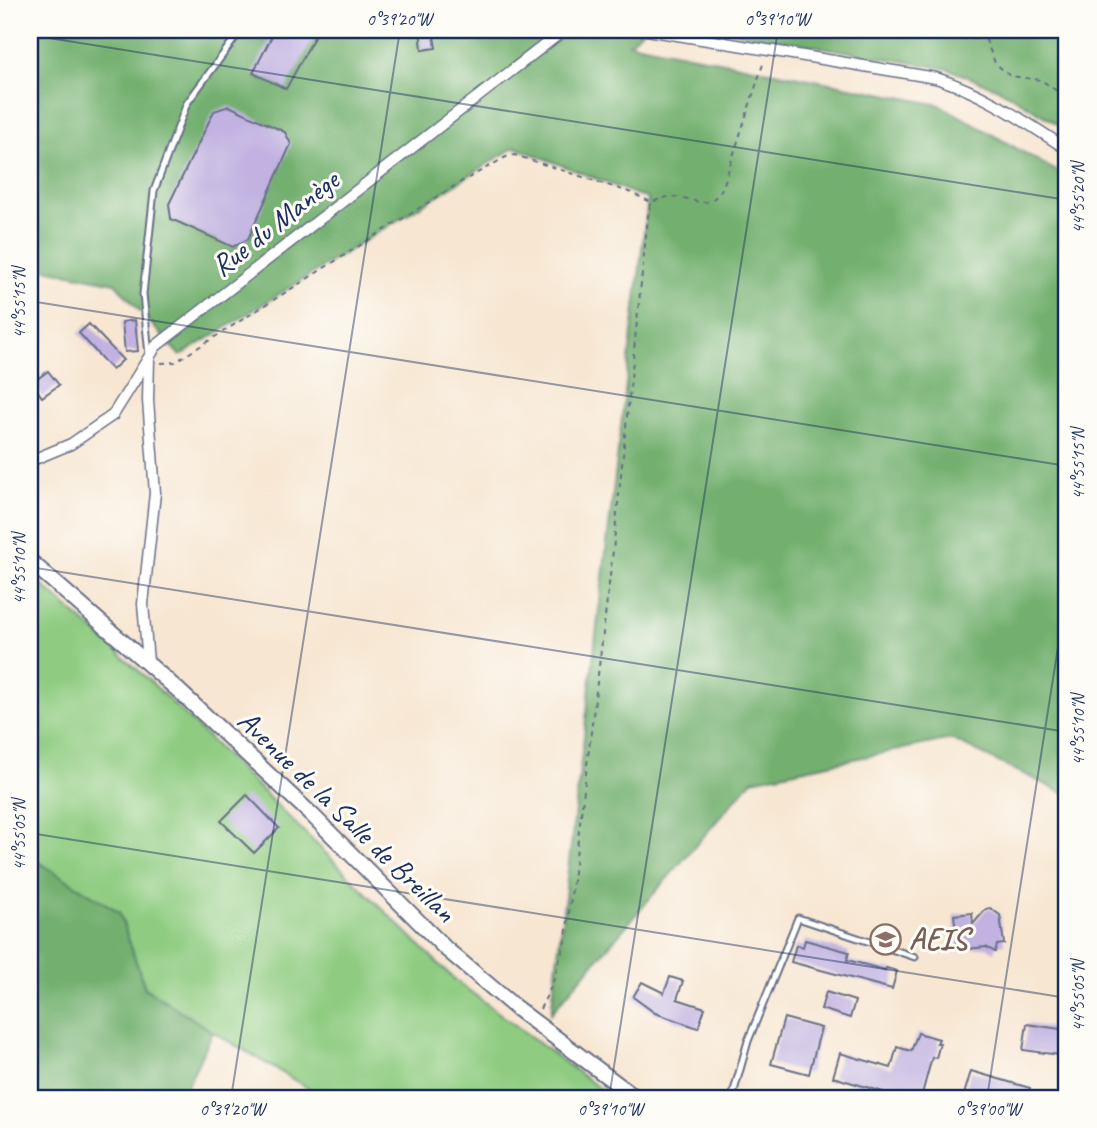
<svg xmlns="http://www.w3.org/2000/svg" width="1097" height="1128" font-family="Caveat,sans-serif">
	<rect width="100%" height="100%" fill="#fdfcf7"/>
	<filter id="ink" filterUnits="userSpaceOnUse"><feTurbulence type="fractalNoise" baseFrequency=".0143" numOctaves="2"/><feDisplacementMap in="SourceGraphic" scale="14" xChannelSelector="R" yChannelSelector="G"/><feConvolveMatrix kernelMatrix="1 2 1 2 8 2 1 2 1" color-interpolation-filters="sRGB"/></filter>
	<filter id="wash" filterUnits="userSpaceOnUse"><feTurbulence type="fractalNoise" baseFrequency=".00686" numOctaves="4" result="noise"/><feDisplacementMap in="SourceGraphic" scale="28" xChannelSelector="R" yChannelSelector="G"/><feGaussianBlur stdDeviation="1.57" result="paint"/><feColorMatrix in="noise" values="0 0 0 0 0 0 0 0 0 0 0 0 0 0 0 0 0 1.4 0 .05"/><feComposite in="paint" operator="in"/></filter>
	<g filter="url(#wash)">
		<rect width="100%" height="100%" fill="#f7e6d2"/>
		<path fill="#8fcc81" stroke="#557e70" stroke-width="2" d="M30 574 150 681 455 980 612 1098H325L213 1032 145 988 119 912 30 857Z"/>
		<g fill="#73b06f" stroke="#477066" stroke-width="2">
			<path d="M30 30H643L629 43 940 105 1067 177V795L951 739 752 780 551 1013 648 199 515 147 180 356 115 283 30 266Z"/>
			<path d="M723 30H1067V130L1003 91 948 69Z"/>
			<path d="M30 857 119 912 145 988 213 1032 181 1098H30Z"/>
		</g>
		<g id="blocks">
			<g fill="#c1b2e1">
				<path d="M275 30H318L286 89 253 73Z"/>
				<path d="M420 30H433L436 48 422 50Z"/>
				<path d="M229 106 285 132 291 144 248 239 233 247 171 219 169 204 214 111Z"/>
				<path d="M135 320 138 351 125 352 122 322Z"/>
				<path d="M89 324 123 360 112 370 79 333Z"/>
				<path d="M48 371 59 385 42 397 32 383Z"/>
				<path d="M247 795 279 828 254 853 221 821Z"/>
				<path d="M990 908 1000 915 1004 944 997 945 995 952 986 947 958 950 954 915 972 913 973 924 986 909Z"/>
				<path d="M805 940 849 952 847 960 885 970 886 968 897 971 892 989 791 962 796 945 803 947Z"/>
				<path d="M670 977 683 981 677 999 705 1008 698 1028 655 1013 633 997 642 982 664 993Z"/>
				<path d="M826 992 855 1001 850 1018 821 1009Z"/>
				<path d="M784 1018 821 1028 809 1074 771 1064Z"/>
				<path d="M1027 1024 1067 1030V1056L1023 1050Z"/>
				<path d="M918 1033 939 1039 937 1043H940L936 1058 932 1057 921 1098H881L883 1092 833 1077 840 1053 891 1068 897 1047 911 1051Z"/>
				<path d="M971 1071 1030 1088 1027 1098H963Z"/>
			</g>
		</g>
	</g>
	<g filter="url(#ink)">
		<use href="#blocks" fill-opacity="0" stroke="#686f87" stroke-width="2"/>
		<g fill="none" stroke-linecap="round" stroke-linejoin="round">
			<defs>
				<g id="lane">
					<path d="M149 355 143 294 154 191 187 103 241 30"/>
					<path d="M732 1098 748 1041 798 918 915 957"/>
				</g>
				<g id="street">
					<path d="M647 30 936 78C986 94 1024 121 1067 149"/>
					<path d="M30 461 71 444 113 415 156 346 564 30"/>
					<path d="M148 662 143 604 155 493 148 400 149 359"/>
				</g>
				<path id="secondary" d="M30 561 178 690 312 815 445 948 516 1008 636 1098"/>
			</defs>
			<use href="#lane" stroke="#686f87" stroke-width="9"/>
			<use href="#street" stroke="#686f87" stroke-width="13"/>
			<use href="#secondary" stroke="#686f87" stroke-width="18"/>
			<g stroke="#686f87" stroke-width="2" stroke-dasharray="5 5" stroke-linecap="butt">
				<path d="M843 30 852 33 902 30 931 33 958 39 985 37"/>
				<path d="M982 30 995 63 1010 76 1041 80 1057 91 1067 93"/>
				<path d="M161 363 175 362 459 183 506 157 515 155 629 192 651 202"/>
				<path d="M540 1009 552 985 566 938 613 551 648 216 651 202C656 201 662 198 668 197 692 194 706 216 723 187L764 61"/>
			</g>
			<use href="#lane" stroke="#fff" stroke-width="5"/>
			<use href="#street" stroke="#fff" stroke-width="10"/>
			<use href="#secondary" stroke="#fff" stroke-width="14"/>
		</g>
	</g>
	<path fill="none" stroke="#1b2f5e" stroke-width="2" stroke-opacity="0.45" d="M30 35 1067 200M30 301 1067 466M30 567 1067 732M30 833 1067 998M231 1098 400 30M609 1098 778 30M987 1098 1067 590"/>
	<defs>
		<symbol id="school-ring" viewBox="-11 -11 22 22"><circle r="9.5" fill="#fdfcf7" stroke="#8d6e63" stroke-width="1.5"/><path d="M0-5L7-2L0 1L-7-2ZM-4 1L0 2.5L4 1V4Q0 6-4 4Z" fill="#8d6e63"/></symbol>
	</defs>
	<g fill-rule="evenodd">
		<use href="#school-ring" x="868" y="922" width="35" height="35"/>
	</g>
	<g text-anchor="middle" stroke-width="6" stroke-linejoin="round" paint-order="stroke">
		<g font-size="30" fill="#1b2f5e" stroke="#fdfcf7">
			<text transform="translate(275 223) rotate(-38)" y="10">Rue du Manège</text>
			<text transform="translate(347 816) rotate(44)" y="10">Avenue de la Salle de Breillan</text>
		</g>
		<g font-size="30" font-weight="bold" fill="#785e54" stroke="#fdfcf7" text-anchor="start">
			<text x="909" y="949">AEIS</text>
		</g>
	</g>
	<rect width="1097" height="1128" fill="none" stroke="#fdfcf7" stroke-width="77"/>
	<rect x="38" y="38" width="1020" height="1052" fill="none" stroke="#1b2f5e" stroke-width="2.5"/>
	<g font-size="18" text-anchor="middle" fill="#1b2f5e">
		<text x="399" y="25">0°39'20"W</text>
		<text x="777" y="25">0°39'10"W</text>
		<text transform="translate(1078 198) rotate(-90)" y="6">44°55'20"N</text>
		<text transform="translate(19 303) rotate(-90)" y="6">44°55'15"N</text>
		<text transform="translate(1078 464) rotate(-90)" y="6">44°55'15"N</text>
		<text transform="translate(19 569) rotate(-90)" y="6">44°55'10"N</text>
		<text transform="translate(1078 730) rotate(-90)" y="6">44°55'10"N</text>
		<text transform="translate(19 835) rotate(-90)" y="6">44°55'05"N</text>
		<text transform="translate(1078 996) rotate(-90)" y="6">44°55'05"N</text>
		<text x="232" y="1115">0°39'20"W</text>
		<text x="610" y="1115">0°39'10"W</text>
		<text x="988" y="1115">0°39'00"W</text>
	</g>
</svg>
